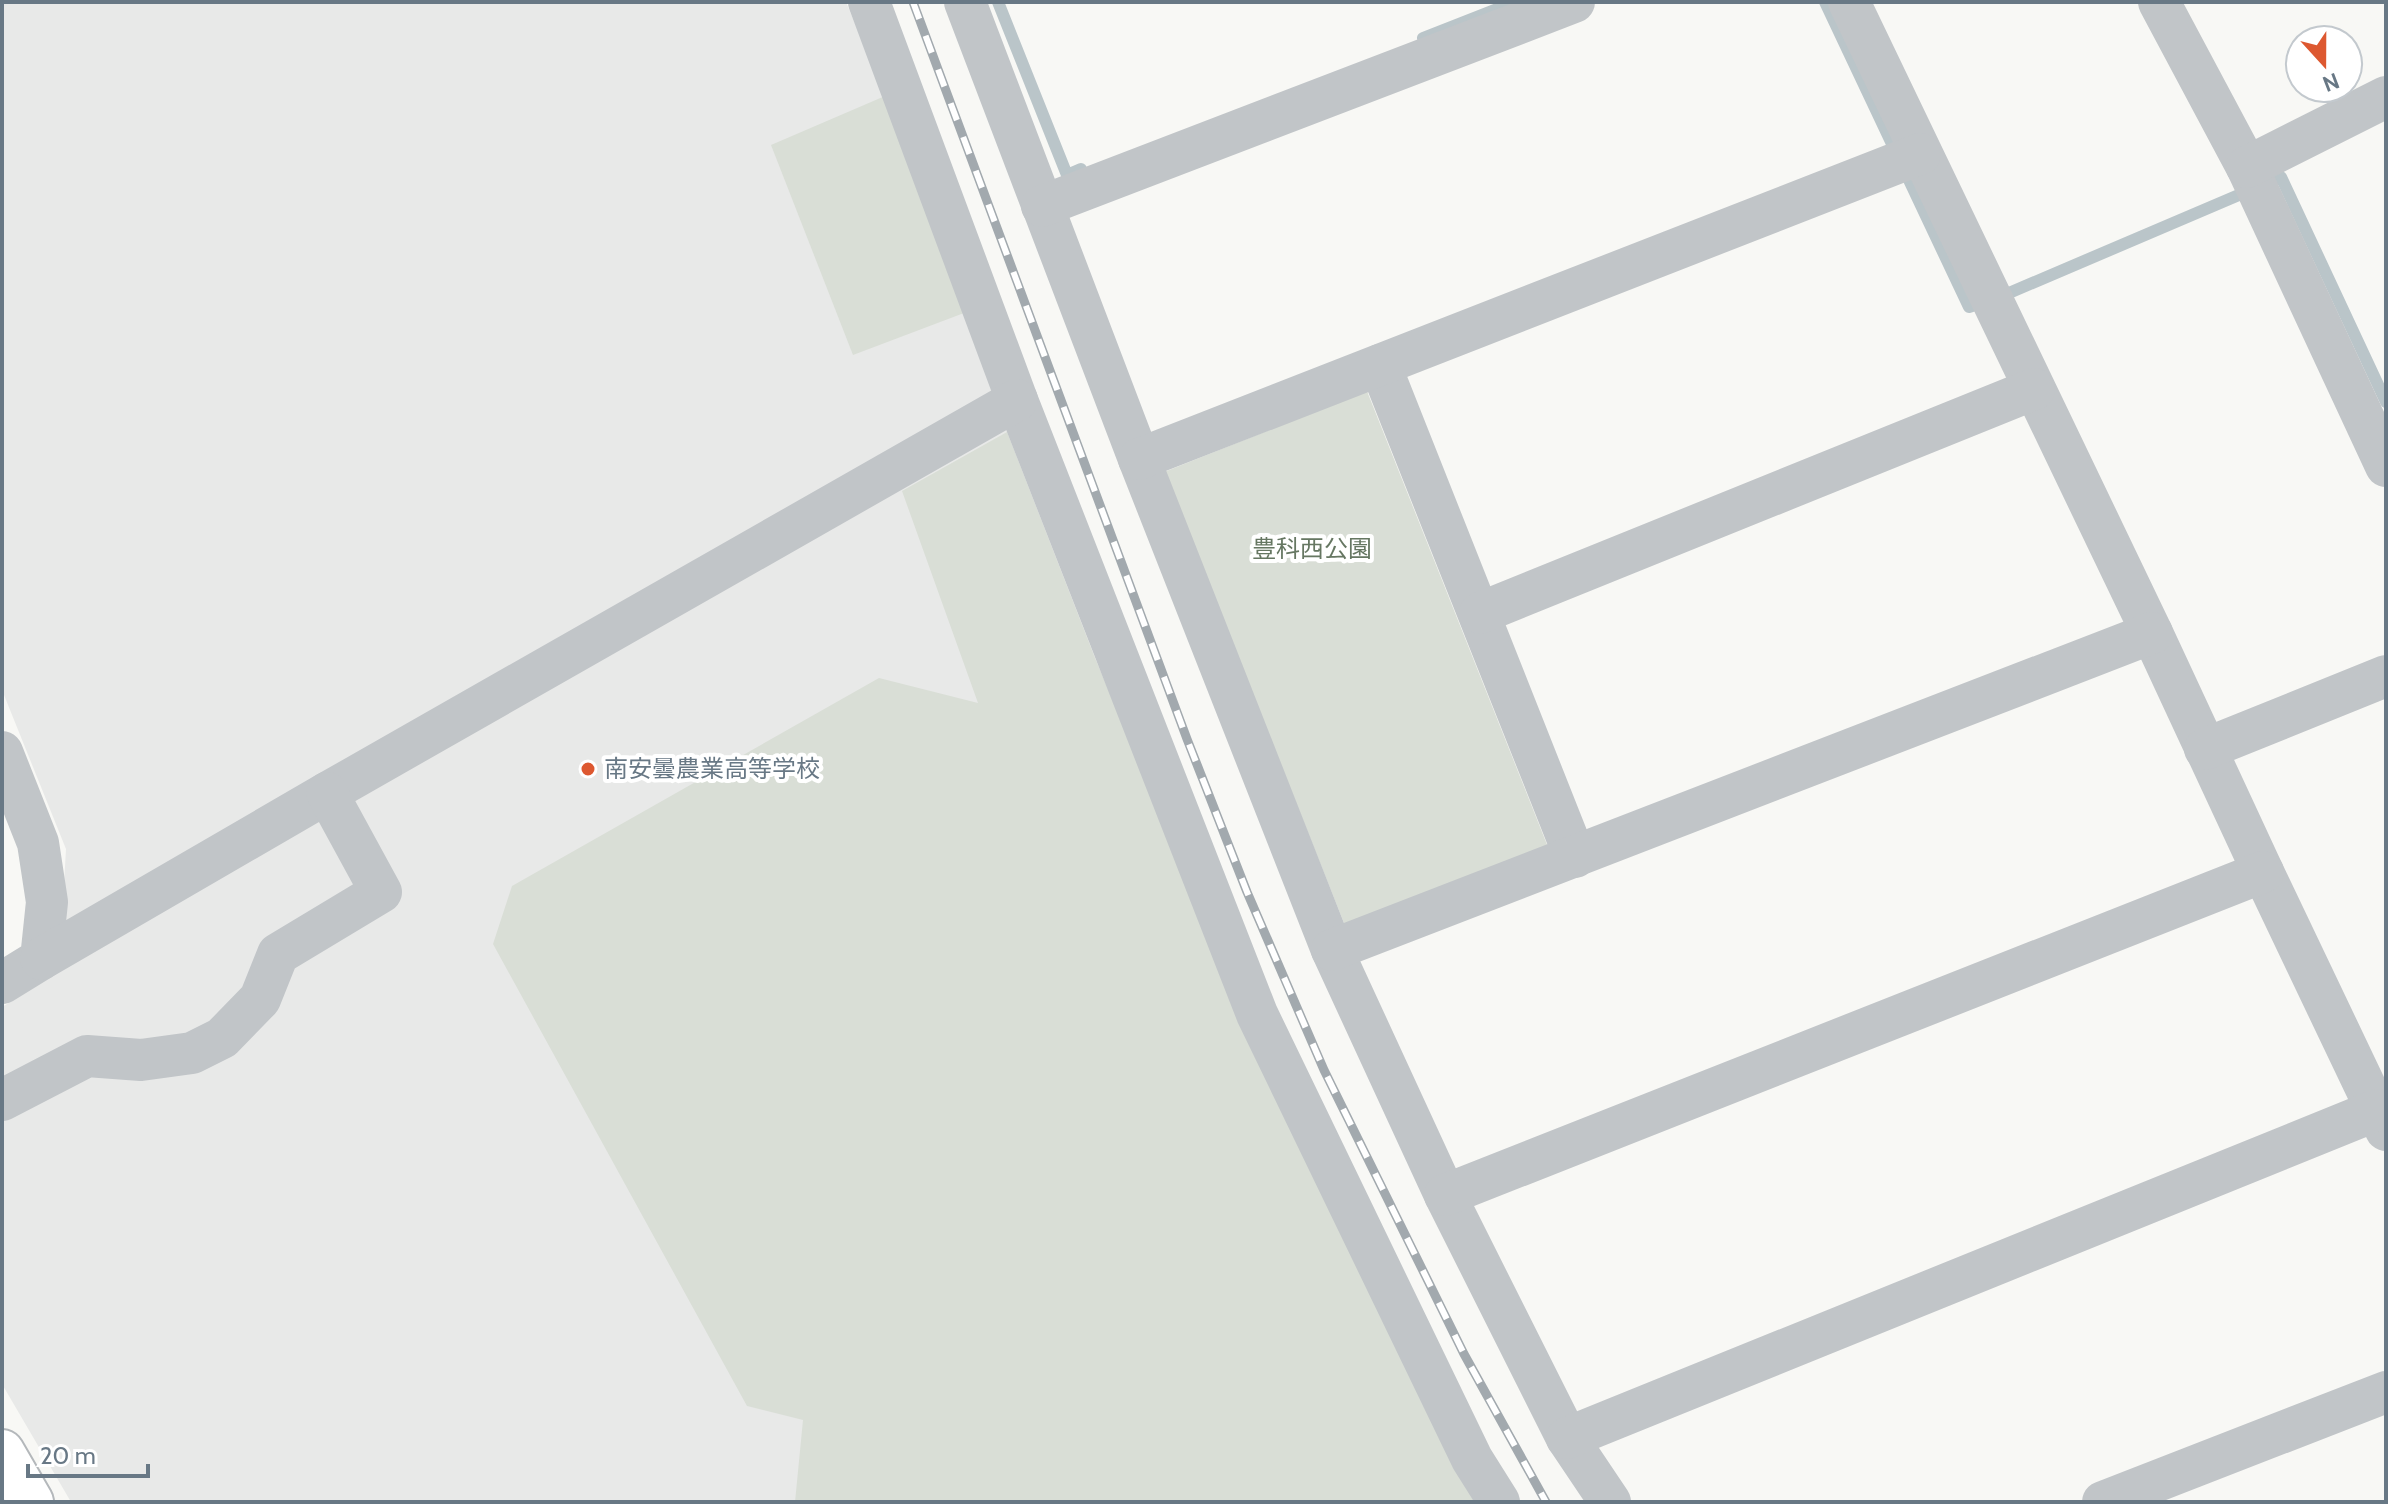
<svg xmlns="http://www.w3.org/2000/svg" width="2388" height="1504" font-family="Cabin,'Noto Sans JP',sans-serif">
	<rect width="100%" height="100%" fill="#f8f8f5"/>
	<path fill="#e8e9e8" d="M2 2H846L880 83 1007 432 1095 658 1252 1036 1486 1502H71L2 1384V1007L59 972 66 849 2 690Z"/>
	<g fill="#d9ded6">
		<path d="M885 96 964 313 853 355 771 145Z"/>
		<path d="M1367 391 1548 847 1346 928 1164 472Z"/>
		<path d="M1007 432 1095 658 1252 1036 1486 1502H795L803 1420 747 1406 493 944 512 886 879 678 978 703 902 491Z"/>
	</g>
	<g fill="none" stroke-linecap="round" stroke-linejoin="round">
		<g stroke="#bac5c9" stroke-width="12">
			<path d="M998 2 1067 175 1081 169"/>
			<path d="M1825 2 1969 307 2002 296 2281 177 2386 402"/>
			<path d="M1423 38 1515 2"/>
		</g>
		<defs>
			<path id="highway" d="M2 1452 31 1502"/>
		</defs>
		<use href="#highway" stroke="#b4b8bb" stroke-width="48"/>
		<g stroke="#c1c5c8" stroke-width="42">
			<path d="M869 2 1017 400 1257 1014 1472 1459 1499 1502"/>
			<path d="M965 2 1139 459 1332 950 1445 1195 1567 1438 1610 1502"/>
			<path d="M1849 2 2152 633 2263 872 2386 1130"/>
			<path d="M2159 2 2247 167 2386 466"/>
			<path d="M2247 167 2386 97"/>
			<path d="M1042 206 1574 2"/>
			<path d="M1380 365 1575 857"/>
			<path d="M1139 459 1920 154"/>
			<path d="M1480 613 2034 389"/>
			<path d="M2205 749 2386 676"/>
			<path d="M2 752 38 843 47 902 41 959 2 983"/>
			<path d="M1332 950 2152 633"/>
			<path d="M41 959 327 793 1017 400"/>
			<path d="M2 1100 87 1056 141 1060 192 1053 222 1038 260 999 278 954 381 892 327 793"/>
			<path d="M1445 1195 2263 872"/>
			<path d="M1567 1438 2377 1110"/>
			<path d="M2103 1502 2386 1392"/>
		</g>
		<use href="#highway" stroke="#fff" stroke-width="44"/>
		<defs>
			<path id="rail" d="M913 2 1187 739 1247 892 1324 1070 1464 1354 1546 1502"/>
		</defs>
		<use href="#rail" stroke="#a2a9ae" stroke-width="9"/>
		<use href="#rail" stroke="#fff" stroke-width="6" stroke-dasharray="18" stroke-linecap="butt"/>
	</g>
	<circle fill="#dd5830" stroke="#fff" stroke-width="3" cx="588" cy="769" r="8"/>
	<g text-anchor="middle" stroke-width="8" stroke-linejoin="round" paint-order="stroke">
		<g font-size="24" fill="#667762" stroke="#fff">
			<text x="1312" y="557">豊科西公園</text>
		</g>
		<g font-size="24" fill="#687885" stroke="#fff" text-anchor="start">
			<text x="604" y="777">南安曇農業高等学校</text>
		</g>
	</g>
	<rect width="2388" height="1504" fill="none" stroke="#687885" stroke-width="8"/>
	<g transform="translate(2324 64) rotate(159)"><circle r="38" fill="#ffffff" stroke="#c3c9ce" stroke-width="2"/>
	<path d="M0-6L14 30L0 20L-14 30Z" fill="#dd5830"/>
	<text y="-12" font-size="22" font-weight="bold" text-anchor="middle" fill="#687885">N</text>
	</g>
	<path d="M28 1464v12h120v-12" fill="none" stroke="#687885" stroke-width="4"/>
	<text x="40" y="1464" font-size="24" fill="#687885" stroke="#ffffff" stroke-width="6" paint-order="stroke">20 m</text>
</svg>
